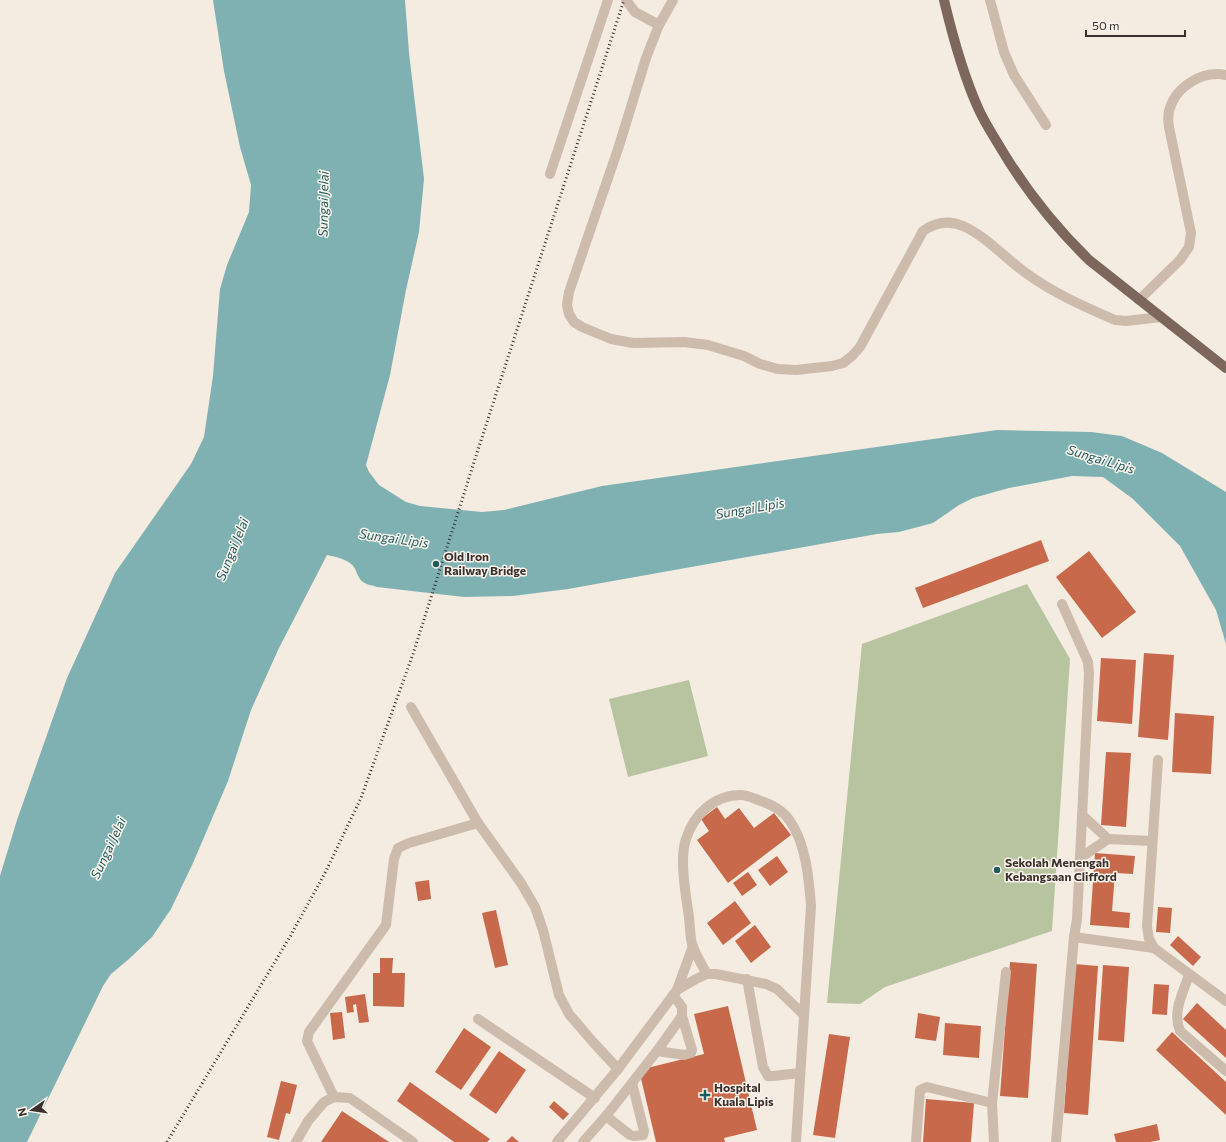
<svg xmlns="http://www.w3.org/2000/svg" width="1226" height="1142" font-family="Commissioner,sans-serif">
	<rect width="100%" height="100%" fill="#f4ebe1"/>
	<g fill="#b8c4a0">
		<path d="M1027 584 1070 659 1052 931 885 987 860 1004 827 1003 862 644Z"/>
		<path d="M689 680 708 756 628 777 609 699Z"/>
	</g>
	<path fill="#7fb0b2" d="M213 0H405L409 53 424 179 419 232 406 290 390 375 366 465 369 472 379 485 406 502 420 506 482 512 504 510 602 486 997 430 1091 432 1122 436 1162 453 1226 492V644L1216 610 1180 546 1133 499 1103 477 1072 476 1009 488 973 498 959 505 933 523 899 532 877 534 568 589 513 596 464 597 377 587C371 585 363 584 360 579 357 575 356 570 354 567 348 559 336 557 327 555L279 648 251 710 228 781 193 863 171 909 152 937 129 959 111 974 103 986 27 1142H0V876L17 820 67 678 115 573 191 464 204 437 213 376 220 289 227 265 249 212 251 185 240 147 224 71Z"/>
	<g fill="#c8694b">
		<path d="M1041 540 1049 561 923 608 915 588Z"/>
		<path d="M1089 551 1136 612 1102 638 1056 577Z"/>
		<path d="M1144 653 1174 655 1168 740 1138 737Z"/>
		<path d="M1101 658 1136 660 1132 724 1097 721Z"/>
		<path d="M1175 713 1214 716 1211 774 1172 772Z"/>
		<path d="M1106 752 1131 753 1126 827 1101 825Z"/>
		<path d="M717 807 725 819 739 808 754 828 774 813 791 835 728 883 697 840 709 831 701 819Z"/>
		<path d="M1095 853 1135 856 1133 874 1115 873 1112 911 1130 913 1129 928 1090 925Z"/>
		<path d="M777 856 788 872 770 886 758 870Z"/>
		<path d="M748 872 757 885 742 896 733 883Z"/>
		<path d="M429 880 431 899 418 901 415 882Z"/>
		<path d="M735 901 751 923 723 945 707 923Z"/>
		<path d="M1158 907 1172 908 1170 933 1156 932Z"/>
		<path d="M496 910 508 965 495 968 482 913Z"/>
		<path d="M755 925 771 947 751 963 735 941Z"/>
		<path d="M1178 936 1201 957 1193 966 1170 945Z"/>
		<path d="M380 958H393L392 973H405L404 1007 373 1006V973H380Z"/>
		<path d="M1010 962 1037 964 1028 1098 1000 1096Z"/>
		<path d="M1074 964 1098 966 1088 1115 1064 1113Z"/>
		<path d="M1103 965 1129 967 1124 1042 1098 1040Z"/>
		<path d="M1154 984 1169 985 1167 1015 1152 1014Z"/>
		<path d="M365 994 369 1022 359 1023 356 1004 353 1005 354 1012 347 1013 345 997Z"/>
		<path d="M1197 1003 1226 1030V1058L1183 1019Z"/>
		<path d="M728 1006 757 1130 724 1138 725 1142H656L639 1070 704 1054 694 1014Z"/>
		<path d="M342 1012 345 1038 333 1040 330 1013Z"/>
		<path d="M918 1013 940 1017 936 1041 915 1038Z"/>
		<path d="M945 1023 981 1026 979 1058 943 1055Z"/>
		<path d="M464 1028 491 1047 461 1090 435 1072Z"/>
		<path d="M1172 1032 1226 1082V1115L1156 1050Z"/>
		<path d="M829 1034 850 1037 835 1138 813 1135Z"/>
		<path d="M499 1051 526 1070 496 1114 469 1095Z"/>
		<path d="M281 1081 297 1085 290 1114 286 1113 279 1140 267 1137Z"/>
		<path d="M410 1082 490 1139 487 1142H454L397 1101Z"/>
		<path d="M926 1099 974 1103 971 1142H923Z"/>
		<path d="M554 1101 569 1114 563 1120 549 1107Z"/>
		<path d="M342 1111 389 1142H321Z"/>
		<path d="M1157 1124 1160 1140 1150 1142H1116L1114 1134Z"/>
		<path d="M512 1136 519 1142H506Z"/>
	</g>
	<g fill="none" stroke-linecap="round" stroke-linejoin="round">
		<g stroke="#cdbbac" stroke-width="10">
			<path d="M626 0 635 12 659 25"/>
			<path d="M673 0 659 25 646 58 619 146 569 292 567 305 569 314 574 322 582 327 611 339 633 343 684 342 708 345 744 356 760 364 778 369 796 370 832 366 843 363 852 356 860 347 923 231C936 222 949 220 963 226 986 236 1006 259 1026 273 1053 293 1085 307 1115 320L1126 321 1161 317"/>
			<path d="M990 0 1004 52 1014 75 1046 125"/>
			<path d="M550 174 608 0"/>
			<path d="M1139 300 1180 260 1189 247 1191 233 1169 127C1168 121 1168 116 1169 111 1175 87 1202 70 1226 75"/>
			<path d="M1062 604 1088 662 1089 674 1077 919 1074 937 1154 948"/>
			<path d="M411 707 478 823 521 883 535 907 543 930 559 995 569 1014 593 1042 618 1069"/>
			<path d="M1158 760 1147 926 1149 939 1154 948 1226 1001"/>
			<path d="M1082 815 1108 839"/>
			<path d="M1080 858 1108 839 1152 841"/>
			<path d="M707 974C702 965 695 954 692 944 690 936 690 926 689 917 686 896 679 859 686 839 694 814 714 795 741 795 747 795 755 799 761 801 773 805 783 810 790 821 806 844 809 879 811 906L796 1142"/>
			<path d="M1189 975C1183 993 1172 1012 1180 1031L1226 1071"/>
			<path d="M747 979 763 1067 768 1076H773L800 1073"/>
			<path d="M677 990 693 946"/>
			<path d="M478 1019 595 1098"/>
			<path d="M657 1051 684 1055 691 1053 692 1050 682 1016"/>
			<path d="M334 1097 307 1041 309 1032 386 925 394 859 398 848 409 843 478 823"/>
			<path d="M992 1103 1006 972"/>
			<path d="M606 1116 630 1135 634 1136 643 1135 644 1131 632 1083"/>
			<path d="M296 1142 308 1121 324 1102 334 1097 350 1098 413 1142"/>
			<path d="M557 1142 618 1069 677 990 696 979 707 974H716L766 984 777 989 804 1015"/>
			<path d="M583 1142 606 1116 657 1051 682 1016V1007L673 995"/>
			<path d="M916 1142 920 1090 927 1087 992 1103 994 1142"/>
			<path d="M1056 1142 1074 937"/>
		</g>
		<path stroke="#7d675c" stroke-width="10" d="M944 0C953 38 963 75 979 110 984 121 991 132 997 142 1022 185 1053 225 1089 260L1226 368"/>
		<path stroke="#3b302b" stroke-width="3" stroke-dasharray="1 3" stroke-linecap="butt" d="M167 1142 291 935 326 871 361 798 413 654 476 456 624 0"/>
	</g>
	<g fill="#1f5a5e" stroke="#fbf5ee" stroke-width="1.5">
		<circle cx="436" cy="564" r="4"/>
		<circle cx="997" cy="870" r="4"/>
		<path d="M703 1089h4v4h4v4h-4v4h-4v-4h-4v-4h4z"/>
	</g>
	<g text-anchor="middle" stroke-width="3" stroke-linejoin="round" paint-order="stroke">
		<g font-size="12" font-weight="bold" fill="#3b302b" stroke="#fbf5ee" text-anchor="start">
			<text x="444" y="561">Old Iron<tspan x="444" dy="14">Railway Bridge</tspan></text>
			<text x="1005" y="867">Sekolah Menengah<tspan x="1005" dy="14">Kebangsaan Clifford</tspan></text>
			<text x="714" y="1092">Hospital<tspan x="714" dy="14">Kuala Lipis</tspan></text>
		</g>
		<g font-size="13" font-style="italic" fill="#1f5a5e" stroke="#fbf5ee">
			<text transform="translate(323 204) rotate(-89)" y="5">Sungai Jelai</text>
			<text transform="translate(1101 459) rotate(17)" y="5">Sungai Lipis</text>
			<text transform="translate(750 508) rotate(-10)" y="5">Sungai Lipis</text>
			<text transform="translate(394 538) rotate(8)" y="5">Sungai Lipis</text>
			<text transform="translate(232 549) rotate(-68)" y="5">Sungai Jelai</text>
			<text transform="translate(108 848) rotate(-65)" y="5">Sungai Jelai</text>
		</g>
	</g>
	<g transform="translate(32 1110) rotate(257)" stroke="#fbf5ee" stroke-width="3" paint-order="stroke">
	<path d="M0-3L7 15L0 10L-7 15Z" fill="#3b302b"/>
	<text y="-6" font-size="11" font-weight="bold" text-anchor="middle" fill="#3b302b">N</text>
	</g>
	<path d="M1086 30v6h99v-6" fill="none" stroke="#3b302b" stroke-width="2"/>
	<text x="1092" y="30" font-size="12" fill="#3b302b" stroke="#fbf5ee" stroke-width="3" paint-order="stroke">50 m</text>
</svg>
